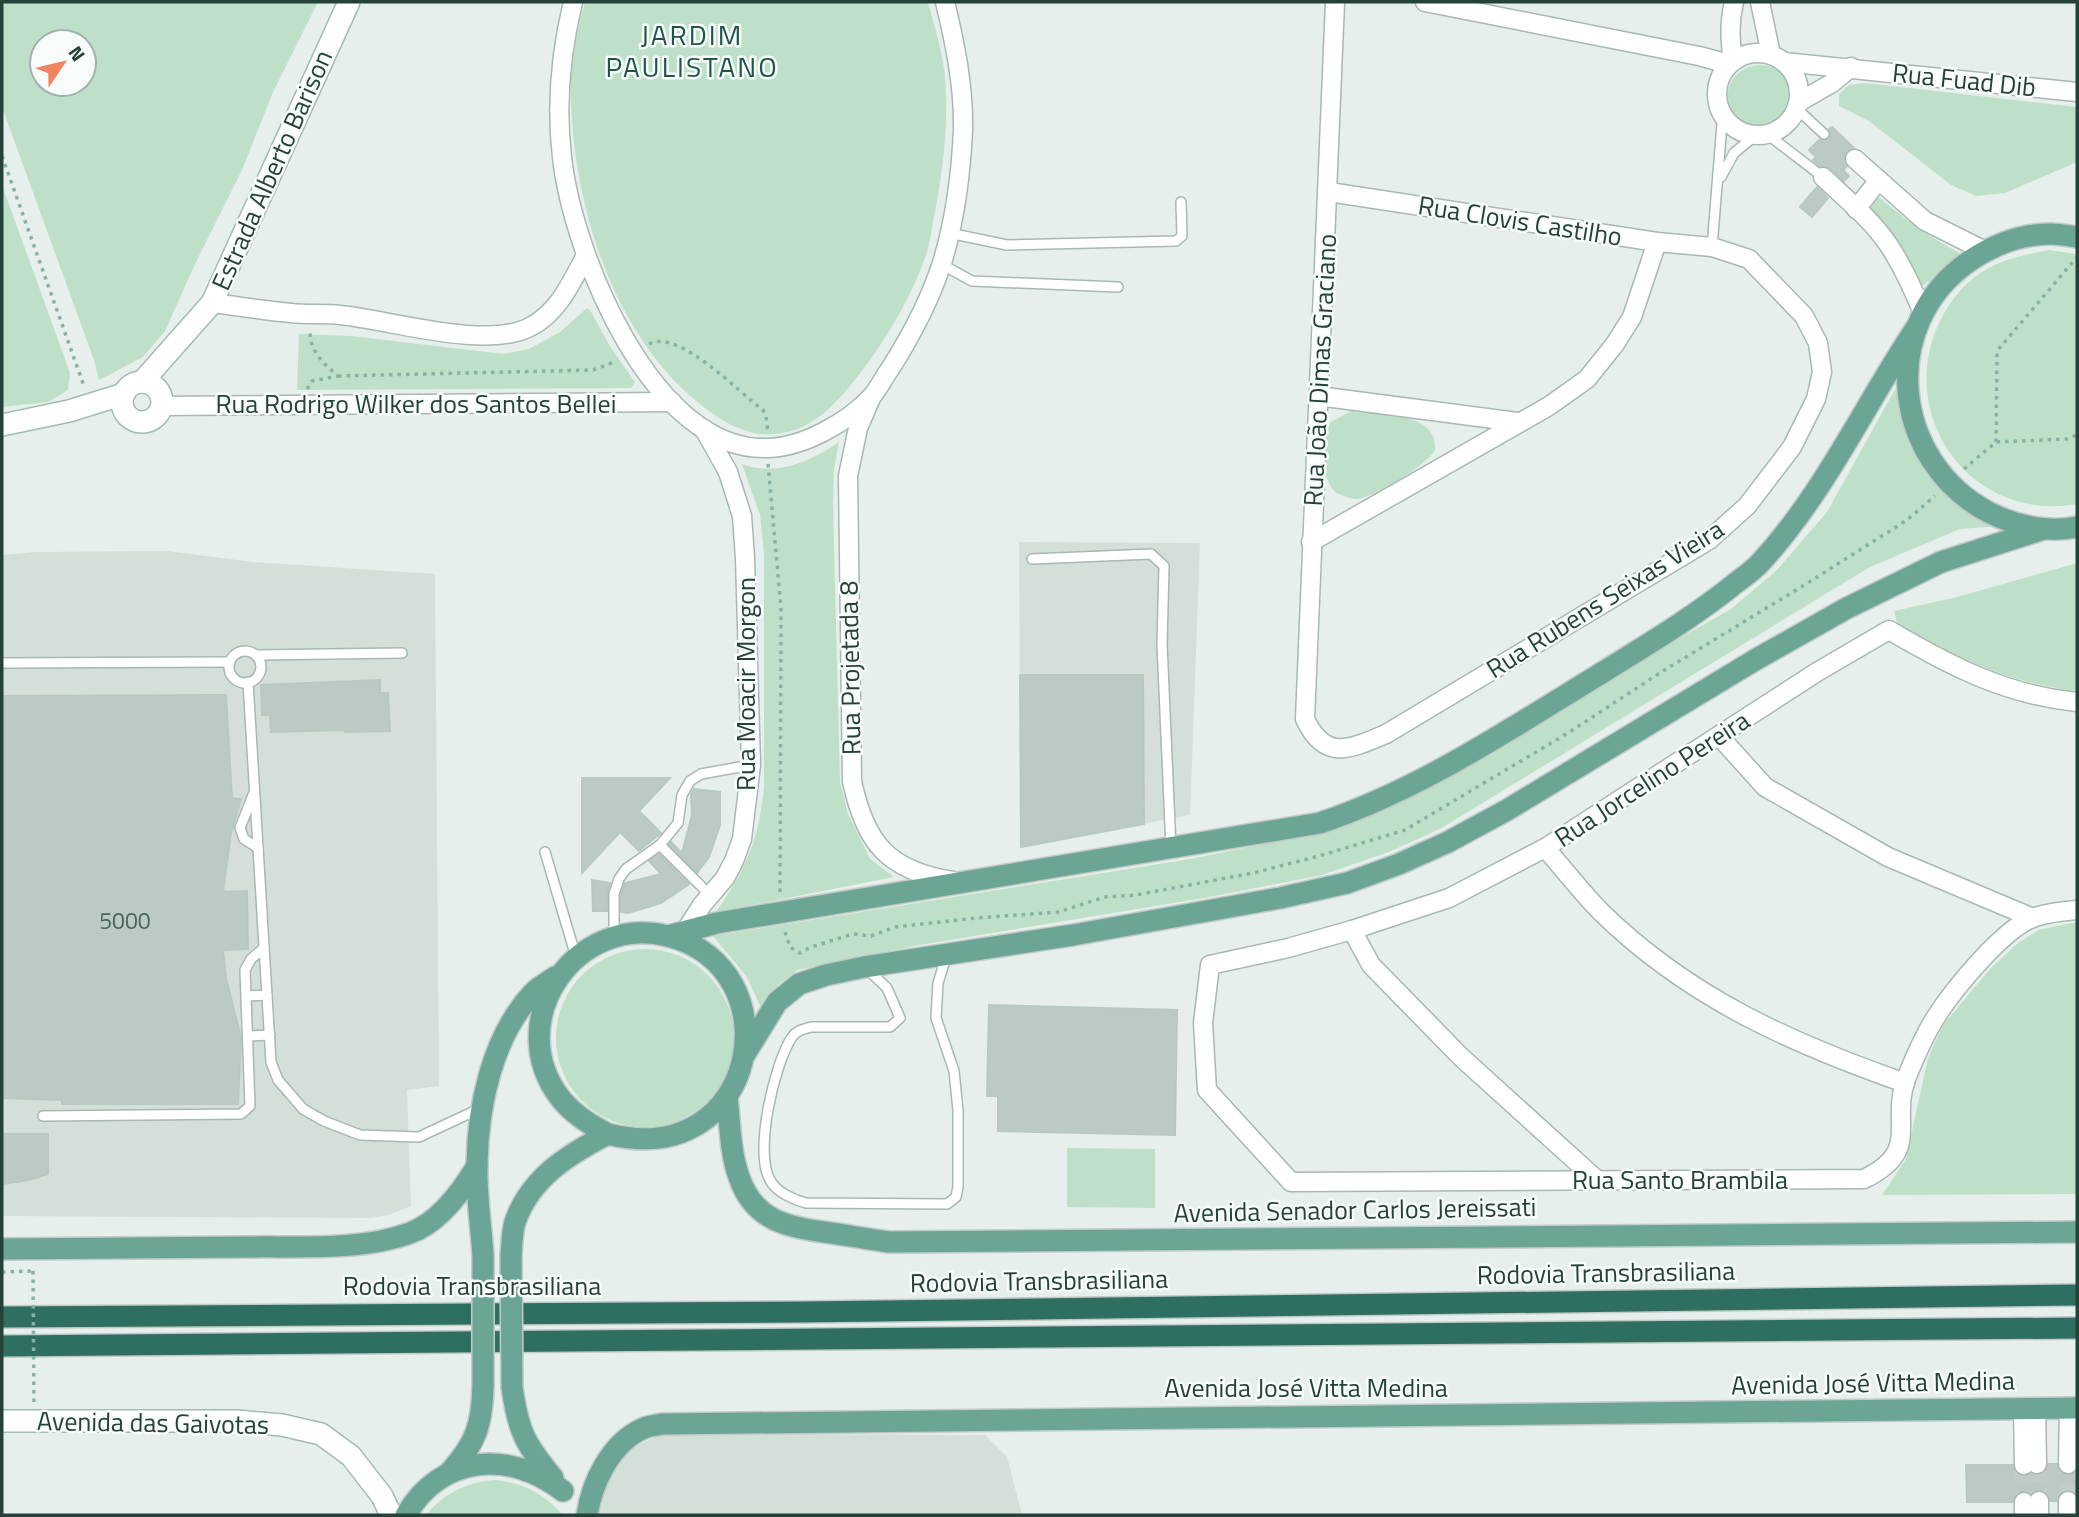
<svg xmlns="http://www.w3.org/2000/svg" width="2079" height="1517" font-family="'Titillium Web',sans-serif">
	<rect width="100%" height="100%" fill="#e6efeb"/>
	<g fill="#d4dfda">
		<path d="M1019 542 1200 543 1190 815 1021 847Z"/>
		<path d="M167 551 253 562 435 574 439 1086 407 1090 411 1206 388 1215 371 1218 2 1216V555L36 552Z"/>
		<path d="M662 1434 985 1435 1007 1457 1022 1515H596L601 1494 611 1471 630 1449Z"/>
	</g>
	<g fill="#bfe0c8" fill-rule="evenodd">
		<path d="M2 2H318L273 92 242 170 195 264 165 331 143 357 99 380 94 360 2 107ZM42 42H84V84H42Z"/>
		<path d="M585 2H928C934 24 941 47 944 69 950 120 943 172 933 222 931 234 929 247 925 258 909 302 883 345 854 381 830 411 804 437 762 434 734 432 708 411 688 394 605 319 568 184 571 75 571 51 579 25 585 2Z"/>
		<circle cx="1760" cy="98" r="33"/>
		<path d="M1865 83 2077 107V162L2005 193 1976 196 1951 185 1869 121 1839 106V94L1849 85Z"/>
		<path d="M2 185 70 373 68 390 48 402 2 407Z"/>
		<path d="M1872 198H1880C1907 221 1934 240 1965 256L1918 289 1868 208Z"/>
		<path d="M2049 250 2077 254V504C1973 523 1895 418 1939 323 1947 306 1959 289 1975 277 1997 260 2023 255 2049 250Z"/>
		<path d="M587 308 590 310 611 348 635 382 631 388 297 390 299 334 351 336 504 354 529 349 560 332Z"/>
		<path d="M1898 384C1904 434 1923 480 1965 509 1975 516 1989 521 2000 526L1960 529 1870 567 1440 829 1389 852 1322 875 1204 898 920 945 797 970 778 985 761 1008 747 977 713 936 1190 859 1302 836 1588 690 1731 609 1777 570 1827 512Z"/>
		<path d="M1351 411C1377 415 1439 411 1435 450 1428 464 1373 498 1357 499 1350 499 1342 495 1336 493 1320 476 1319 441 1331 422Z"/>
		<path d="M839 442 834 469 833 505 840 782 848 814 870 859 894 877 716 912C747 867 758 842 764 787V553L760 515 742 464C777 477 811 461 839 442Z"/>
		<path d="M2074 564H2077V691C2012 684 1955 657 1898 626L1894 611 1957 597Z"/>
		<path d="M2071 923H2077V1194L1882 1195 1906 1159 1928 1058 1943 1025 1990 969 2018 943 2039 930Z"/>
		<circle cx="645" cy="1038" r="89"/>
		<path d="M1067 1148 1155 1149V1208L1067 1207Z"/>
		<path d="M495 1480C524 1483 544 1494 563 1515H426C444 1493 467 1482 495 1480Z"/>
	</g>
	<g fill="#bbcac4" stroke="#b8c9c2" stroke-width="2">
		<path d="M1832 127 1854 148 1847 151 1844 156 1847 166 1843 170 1849 176 1844 181 1830 168 1820 166 1813 160 1816 157 1809 150 1820 139H1829L1831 135 1829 129Z"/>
		<path d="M1817 187 1828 198 1812 217 1800 207Z"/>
		<path d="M1020 675H1143L1144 824 1021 847Z"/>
		<path d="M380 680V693H388L390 731 345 732V730L271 732 270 715H262L261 685Z"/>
		<path d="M226 695 232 798 241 799 231 833 223 892 247 891 248 949 223 950 226 978 241 1038 238 1104H62V1100L2 1098V696Z"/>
		<path d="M582 778H670L639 811 661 833 639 851 620 832 582 873Z"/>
		<path d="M694 789 720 792V825L709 857 697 873 669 845 671 842 682 853 692 815 691 794Z"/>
		<path d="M659 854 689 884 661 903 628 913 621 912V895L625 883 661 874 649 861Z"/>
		<path d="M592 880 610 883 607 894V911H593Z"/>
		<path d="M989 1005 1177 1010 1175 1135 998 1131V1096H987Z"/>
		<path d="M2 1134H48V1174L29 1180 2 1184Z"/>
		<path d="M2048 1464H2057L2058 1470 2067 1475 2077 1470V1495L2067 1490 2059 1495 2057 1501H2050L2044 1491 2038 1490 2031 1493 2023 1491 2015 1496 2013 1502H1967L1966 1465H2013L2015 1471 2024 1476 2042 1474Z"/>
	</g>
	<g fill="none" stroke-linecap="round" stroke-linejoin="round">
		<g stroke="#bfccc8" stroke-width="18" stroke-dasharray="18 9" stroke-linecap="butt">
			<path d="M2037 1464 2039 1501"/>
			<path d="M2024 1465V1502"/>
			<path d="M2068 1501V1464"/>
		</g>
		<defs>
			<g id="lane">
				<path d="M1797 109 1824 134"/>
				<path d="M1767 134 1823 177"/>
				<path d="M1721 177 1734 153 1756 135"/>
				<path d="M949 233 1007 245 1176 241 1182 236 1181 202"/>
				<path d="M1712 247 1722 124 1719 105"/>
				<path d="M941 264 972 281 1118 287"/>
				<path d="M1032 559 1151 554 1164 566 1162 644 1171 848"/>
				<circle cx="245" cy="667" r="16"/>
				<path d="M257 655 402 653"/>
				<path d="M2 663 229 662"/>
				<path d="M248 682 271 1062 278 1080 303 1109 324 1121 360 1135 419 1137 481 1108"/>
				<path d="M253 795 240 828 244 839 258 848"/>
				<path d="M660 845 710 895"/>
				<path d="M545 852 576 957"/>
				<path d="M614 937V894L619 879 626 869 660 845 678 823 682 795 690 781 701 774 751 765"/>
				<path d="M866 968 887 988 900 1018 890 1027H811C804 1029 797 1030 792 1037 774 1064 754 1152 770 1180 776 1192 794 1200 806 1203L947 1204 956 1197 958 1187V1110L954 1071 936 1018 938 983 947 954"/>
				<path d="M247 996 267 995"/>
				<path d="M249 1036 270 1035"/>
				<path d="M43 1116 241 1114 250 1106 245 970 251 959 264 948"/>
			</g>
			<g id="street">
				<path d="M573 2C561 51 556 106 562 157 572 251 652 453 768 448 804 447 848 422 872 396 879 388 884 377 890 369 911 336 930 300 942 263 955 220 961 174 963 130 964 87 955 43 945 2"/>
				<path d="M1425 2 1699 56 1729 64"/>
				<path d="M1760 2 1771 55"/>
				<circle cx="1758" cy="94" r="41"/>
				<path d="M1733 61C1730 40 1729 23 1734 2"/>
				<path d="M1784 62 2077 92"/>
				<path d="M1799 102 1832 83 1851 67"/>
				<path d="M1855 159 1925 221 1985 251"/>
				<path d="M1823 177C1845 198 1871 219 1888 244 1903 266 1913 289 1923 313"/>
				<path d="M1329 192 1657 242 1712 247 1749 259 1804 316 1818 343 1822 372 1816 399 1792 447 1747 506 1709 540 1386 734C1350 749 1325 762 1305 719L1335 2"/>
				<path d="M1856 209 1879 180"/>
				<path d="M212 303C238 306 265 311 291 313 307 315 324 313 340 315 391 320 485 350 530 327 558 313 571 283 585 257"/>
				<path d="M1318 396 1517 422"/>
				<path d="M871 398 858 428 848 476 852 781C865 843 888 871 953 881"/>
				<path d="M161 406 672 402"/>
				<path d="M1311 542 1549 406 1587 379 1615 344 1632 317 1657 242"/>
				<path d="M2077 702C2006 695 1950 666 1889 630L1817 672 1545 848 1449 898 1352 930 1288 948 1210 965 1203 1023 1207 1090 1291 1182 1864 1179C1922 1151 1890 1124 1906 1079 1914 1059 1923 1038 1934 1020 1952 991 2003 928 2035 917 2047 913 2064 911 2077 910"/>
				<path d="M1720 737 1765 787 1888 857 2033 918"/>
				<path d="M1545 848C1564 869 1581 892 1601 912 1689 998 1791 1043 1905 1083"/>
				<path d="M686 930 702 905 725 878 734 861 742 839 751 765 745 558 742 516 728 472 704 429"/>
				<path d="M1352 930 1371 965 1461 1057 1598 1181"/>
				<path d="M2023 1409 2024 1465"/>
				<path d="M2036 1409 2037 1464"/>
				<path d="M2068 1464 2069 1408"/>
				<path d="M2039 1501V1515"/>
				<path d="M2024 1502V1515"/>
				<path d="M2068 1515V1501"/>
			</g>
			<g id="secondary">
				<path d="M142 382 212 303 349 2"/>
				<circle cx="142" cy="402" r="20"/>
				<path d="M2 425 69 411 124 394"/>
				<path d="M2 1421H237L282 1425 321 1434 351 1456 382 1496 391 1515"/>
			</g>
			<g id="primary">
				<path d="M2077 237C2069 236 2060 234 2051 234 2022 234 1995 244 1971 260 1877 323 1891 462 1990 513 2016 526 2048 533 2077 527"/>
				<path d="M668 936 717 923 1320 823C1422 789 1513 727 1605 671 1648 644 1692 618 1732 586 1742 578 1753 571 1761 562 1825 492 1864 406 1916 328"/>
				<path d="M745 1054 777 1002 799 984 826 975 864 967 1073 935 1280 898 1347 883 1399 864 1448 842 1507 810 1755 660 1847 608 1941 562 2044 529"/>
				<path d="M727 1097C730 1123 730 1152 739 1177 753 1219 785 1227 824 1232 846 1235 867 1239 889 1242L2077 1232"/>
				<path d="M2 1249C83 1248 165 1247 247 1247 298 1246 362 1251 410 1233 438 1223 462 1191 477 1166"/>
				<path d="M483 1255C481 1225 476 1194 477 1164 478 1105 492 1037 533 993 539 987 548 982 555 977"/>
				<path d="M511 1255C512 1244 512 1232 515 1222 530 1178 569 1154 608 1134 759 1172 795 968 668 936 574 913 501 1023 561 1099 574 1115 590 1125 608 1134"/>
				<path d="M512 1387C518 1431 525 1444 553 1478"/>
				<path d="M450 1472C476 1443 482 1425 483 1386"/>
				<path d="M406 1515C442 1454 510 1450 563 1491"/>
				<path d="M587 1515C592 1483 610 1444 642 1429 648 1426 656 1425 663 1424L2077 1408"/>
			</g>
			<g id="highway">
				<path d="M2 1317 803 1312 2077 1295"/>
				<path d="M2 1346 2077 1328"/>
			</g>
		</defs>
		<use href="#lane" stroke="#a8b8b2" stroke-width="12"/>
		<use href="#street" stroke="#a8b8b2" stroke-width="21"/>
		<use href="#secondary" stroke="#a4bbb3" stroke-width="24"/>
		<use href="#primary" stroke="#c2cac8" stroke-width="24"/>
		<use href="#highway" stroke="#c2cac8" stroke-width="24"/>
		<g stroke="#86b3a5" stroke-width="3.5" stroke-dasharray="3.5 5" stroke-linecap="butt">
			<path d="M2 156 84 386"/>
			<path d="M649 344C679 328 739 393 763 410L766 417 768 432"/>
			<path d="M338 376 593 370 617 361"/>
			<path d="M307 389 312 381 338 376C324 364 310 352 310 332"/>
			<path d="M1996 442 1997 351 2077 257"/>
			<path d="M768 464 781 608 780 893"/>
			<path d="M1964 469 1996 442 2067 439 2077 435"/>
			<path d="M785 932 790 947 800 953 811 947 853 934 871 936 895 927 976 918 1058 912 1105 897 1136 895 1253 873 1319 856 1405 830 1568 733 1663 671 1806 584 1907 520 1935 496"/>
			<path d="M2 1272 33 1271"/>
		</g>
		<use href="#lane" stroke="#fff" stroke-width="9"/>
		<use href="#street" stroke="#fff" stroke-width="18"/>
		<use href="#secondary" stroke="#fff" stroke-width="21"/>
		<use href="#primary" stroke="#6aa596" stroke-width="21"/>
		<use href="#highway" stroke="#2f6f62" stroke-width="21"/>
		<defs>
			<g id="primary-bridge">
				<path d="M483 1255V1386"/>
				<path d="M511 1255 512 1387"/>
			</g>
		</defs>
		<use href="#primary-bridge" stroke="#c2cac8" stroke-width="24" stroke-linecap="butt"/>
		<path stroke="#86b3a5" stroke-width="3.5" stroke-dasharray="3.5 5" stroke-linecap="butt" d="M33 1271 34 1405"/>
		<use href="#primary-bridge" stroke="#6aa596" stroke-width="21"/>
	</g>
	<g text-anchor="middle" stroke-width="5" stroke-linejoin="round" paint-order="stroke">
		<g font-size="23" fill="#4a645c">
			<text x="125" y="929">5000</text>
		</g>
		<g font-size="26" fill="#24423a" stroke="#f7fbf9">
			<text transform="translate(1964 80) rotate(6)" y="9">Rua Fuad Dib</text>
			<text transform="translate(272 170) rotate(-66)" y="9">Estrada Alberto Barison</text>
			<text transform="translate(1520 221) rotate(9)" y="9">Rua Clovis Castilho</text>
			<text transform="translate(1320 370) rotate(-87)" y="9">Rua João Dimas Graciano</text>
			<text x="416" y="413">Rua Rodrigo Wilker dos Santos Bellei</text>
			<text transform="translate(1605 599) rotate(-32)" y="9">Rua Rubens Seixas Vieira</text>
			<text transform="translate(850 668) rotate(-91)" y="9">Rua Projetada 8</text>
			<text transform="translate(746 684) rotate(-90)" y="9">Rua Moacir Morgon</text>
			<text transform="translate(1652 779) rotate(-33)" y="9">Rua Jorcelino Pereira</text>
			<text x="1680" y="1189">Rua Santo Brambila</text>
			<text transform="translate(1355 1210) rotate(-1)" y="9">Avenida Senador Carlos Jereissati</text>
			<text transform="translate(1606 1273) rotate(-1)" y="9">Rodovia Transbrasiliana</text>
			<text transform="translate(1039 1281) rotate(-1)" y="9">Rodovia Transbrasiliana</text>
			<text x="472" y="1295">Rodovia Transbrasiliana</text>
			<text transform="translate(1873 1383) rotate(-1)" y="9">Avenida José Vitta Medina</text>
			<text x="1306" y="1397">Avenida José Vitta Medina</text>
			<text transform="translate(153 1423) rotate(1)" y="9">Avenida das Gaivotas</text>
		</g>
		<g font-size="28" letter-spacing="2" fill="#1f5548" stroke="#f7fbf9">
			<text x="692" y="45">JARDIM<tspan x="692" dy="32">PAULISTANO</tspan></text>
		</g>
	</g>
	<rect width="2079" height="1517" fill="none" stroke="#24423a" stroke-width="7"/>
	<g transform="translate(63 63) rotate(55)"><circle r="33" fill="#f7fbf9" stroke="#a3b1ad" stroke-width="2"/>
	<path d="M0-5L12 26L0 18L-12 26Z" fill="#f4845f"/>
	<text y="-10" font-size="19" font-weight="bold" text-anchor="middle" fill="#24423a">N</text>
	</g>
</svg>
